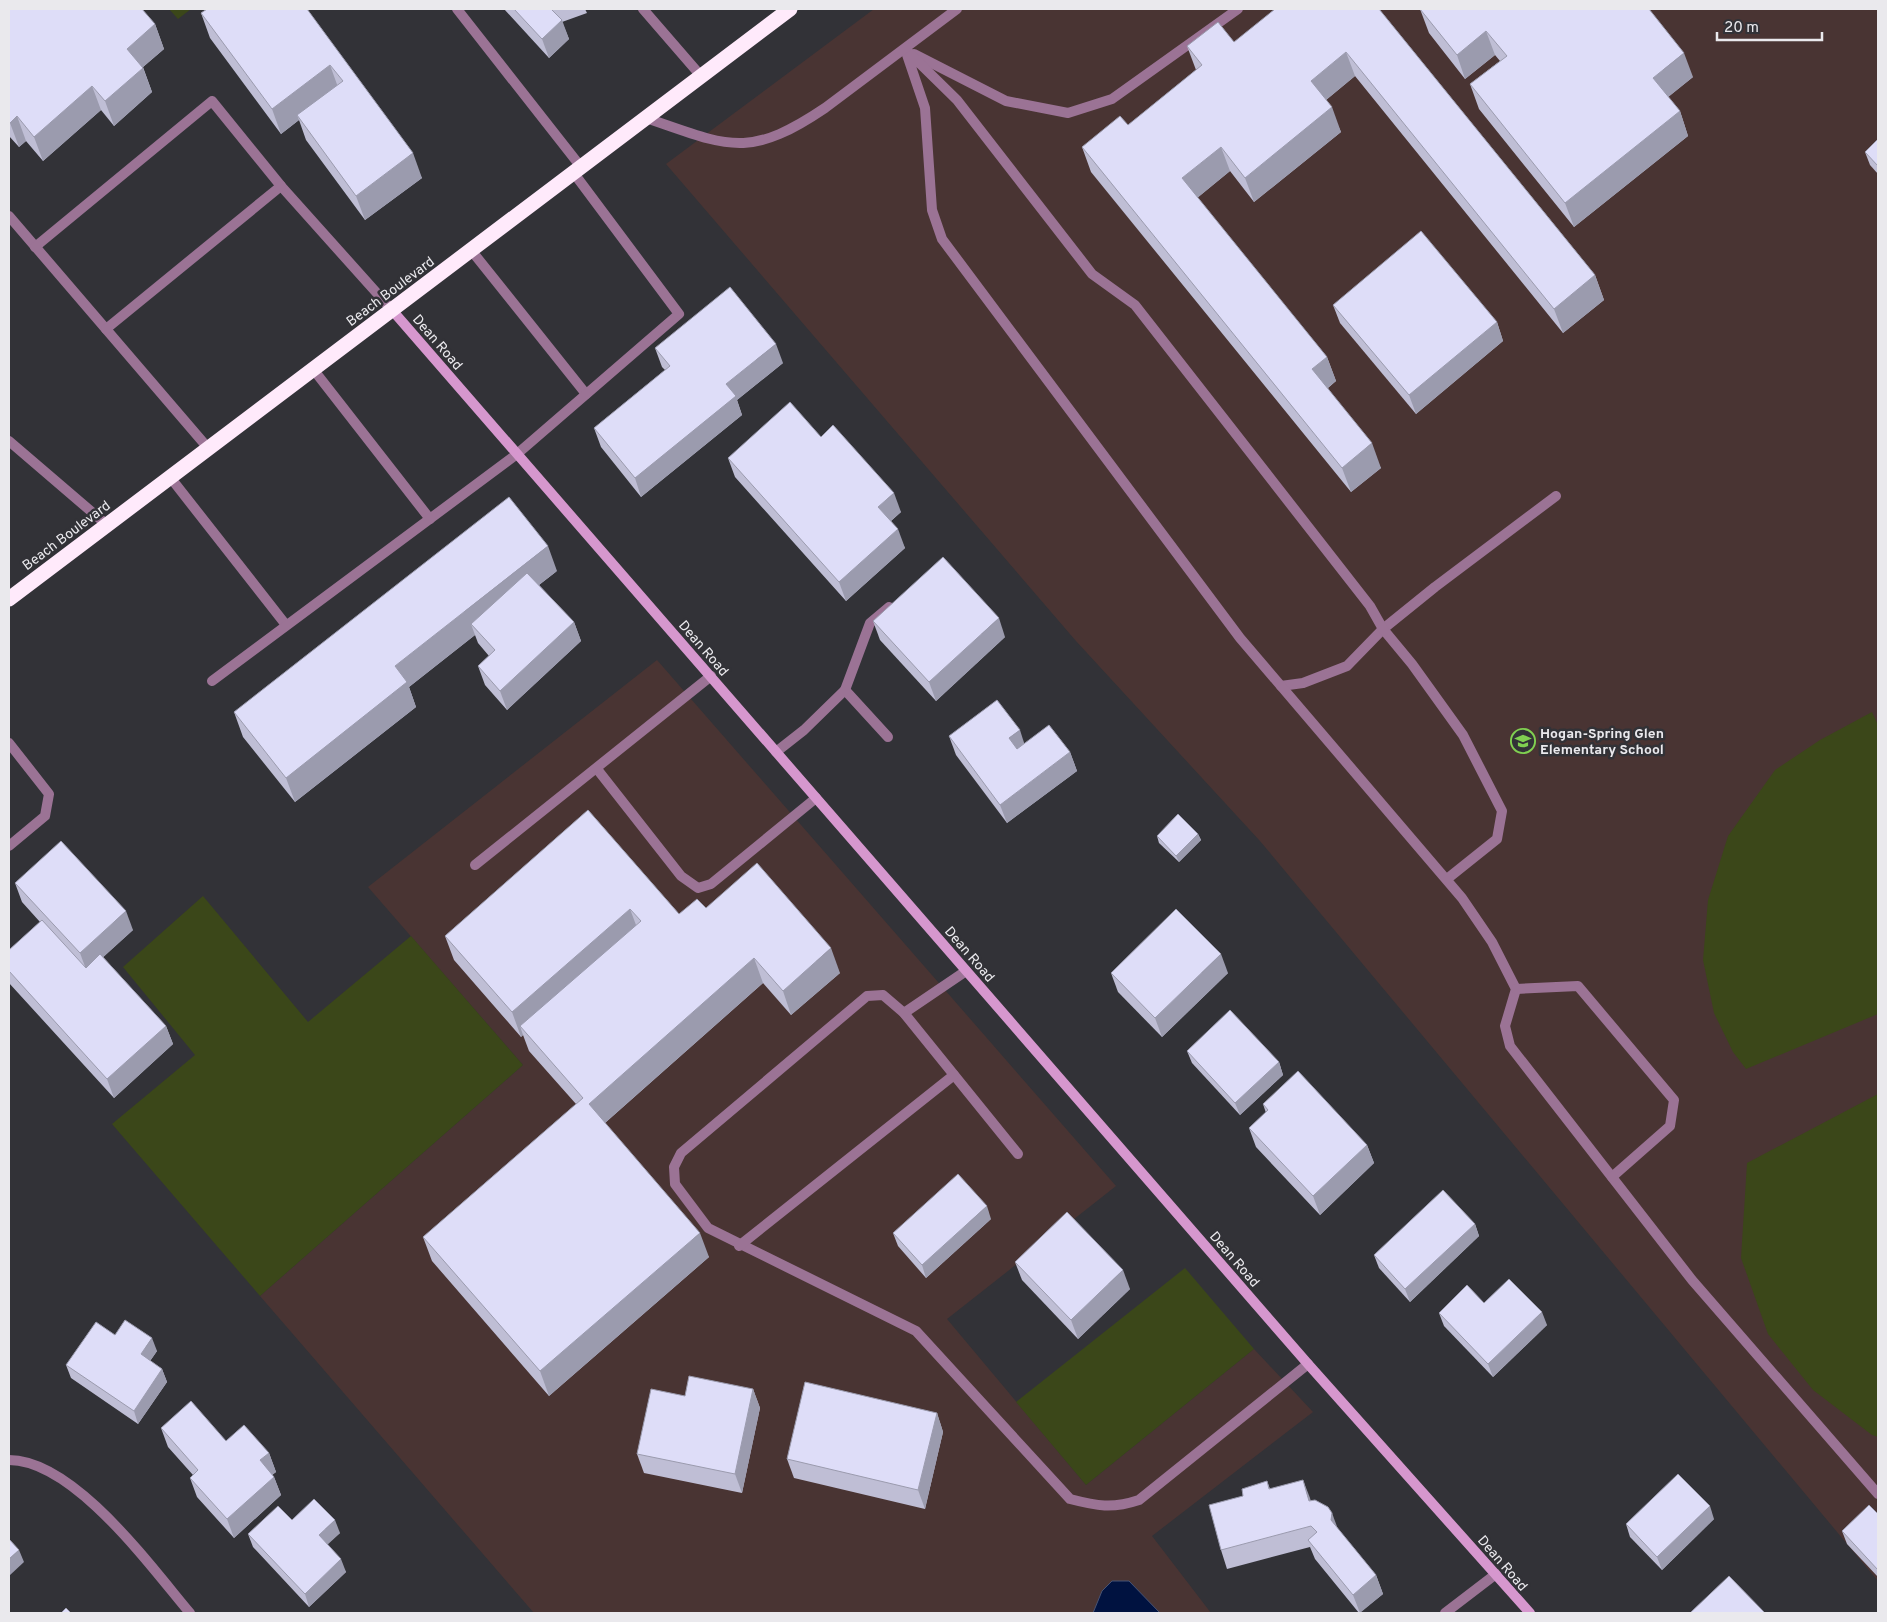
<svg xmlns="http://www.w3.org/2000/svg" width="1887" height="1622" font-family="Overpass,sans-serif">
	<rect width="100%" height="100%" fill="#323237"/>
	<g fill="#493433">
		<path d="M874 9H1878V1581L1260 841 1076 641 666 164Z"/>
		<path d="M657 660 1116 1186 947 1319 1086 1485 1254 1349 1313 1412 1152 1536 1211 1613H534L260 1296 523 1065 368 887Z"/>
	</g>
	<g fill="#3b4719">
		<path d="M169 9H191L178 19Z"/>
		<path d="M1872 712 1878 725V1014L1746 1069 1733 1052 1714 1013 1703 960 1708 900 1728 836 1775 770 1820 740Z"/>
		<path d="M203 896 308 1022 411 936 523 1065 260 1296 112 1124 195 1055 123 967Z"/>
		<path d="M1878 1094V1437L1872 1435 1813 1390 1768 1334 1741 1258 1747 1163Z"/>
		<path d="M1185 1268 1254 1349 1086 1485 1016 1402Z"/>
	</g>
	<path fill="#001240" stroke="#465274" d="M1112 1581H1129L1160 1613H1093L1102 1591Z"/>
	<g fill="none" stroke-linecap="round" stroke-linejoin="round">
		<g stroke="#9b7395" stroke-width="10">
			<path d="M457 9 581 167"/>
			<path d="M643 9 701 76"/>
			<path d="M914 54 1006 101 1068 113 1112 99 1238 9"/>
			<path d="M9 216 208 448"/>
			<path d="M35 247 212 101 281 186 392 310"/>
			<path d="M471 250 586 394"/>
			<path d="M106 329 281 186"/>
			<path d="M313 369 430 519"/>
			<path d="M170 477 286 625"/>
			<path d="M212 681 517 454 679 314 573 172"/>
			<path d="M1281 686 1303 683 1347 666 1383 629 1435 587 1556 496"/>
			<path d="M845 690 888 737"/>
			<path d="M9 743 49 794 45 816 9 846"/>
			<path d="M776 752 804 730 845 690 870 623 889 607"/>
			<path d="M597 769 681 876 698 888 711 884 816 798"/>
			<path d="M475 865 711 676"/>
			<path d="M1447 879 1497 839 1502 811 1463 735 1412 664 1383 629 1370 606 1135 305 1092 274 957 100 905 49 925 108 932 210 942 239 1240 638 1462 898 1492 942 1516 989 1505 1026 1510 1046 1692 1280 1878 1494"/>
			<path d="M1516 989 1578 986 1674 1100 1670 1126 1612 1177"/>
			<path d="M904 1013 966 971"/>
			<path d="M1018 1154 904 1013 883 995 867 996 681 1153 674 1167 675 1184 708 1228 916 1331 1070 1499C1097 1506 1112 1509 1139 1500L1308 1364"/>
			<path d="M739 1246 954 1075"/>
			<path d="M1445 1613 1496 1574"/>
		</g>
		<g stroke="#9b7395" stroke-width="10">
			<path d="M646 118C728 146 748 160 825 108L957 9"/>
			<path d="M9 441 107 525"/>
			<path d="M9 1460C74 1460 151 1567 190 1613"/>
		</g>
		<path stroke="#d697ce" stroke-width="10" d="M392 310 1308 1364 1530 1613"/>
		<path stroke="#ffeafb" stroke-width="15" d="M9 599 790 9"/>
	</g>
	<g fill="#bfbed5">
		<path d="M9 9 155 24 164 49 143 67 152 92 114 126 101 110 43 161 26 141 19 147 9 136Z"/>
		<path d="M307 9 422 178 365 220 306 140 299 120 281 134 210 38 201 13Z"/>
		<path d="M504 9H585L587 13 562 22 569 39 549 58Z"/>
		<path d="M1379 9 1595 275 1604 300 1563 333 1355 76 1326 100 1341 132 1254 202 1230 171 1197 198 1327 357 1336 381 1328 388 1381 468 1351 492 1091 172 1082 147 1128 125 1196 70 1187 46 1234 42Z"/>
		<path d="M1420 9 1693 77 1668 97 1680 111 1688 136 1574 227 1479 109 1470 84 1500 61 1495 55 1465 79 1429 33Z"/>
		<path d="M1878 139V174L1870 165 1865 152Z"/>
		<path d="M1333 305 1497 322 1503 341 1416 414 1340 323Z"/>
		<path d="M655 348 783 363 737 400 742 415 641 497 601 447 594 428 665 370 662 367Z"/>
		<path d="M821 437 901 512 891 521 905 548 846 601 735 477 728 458Z"/>
		<path d="M557 571 539 585 574 622 581 641 507 710 485 685 478 666 489 656 478 643 475 635 409 687 416 707 295 802 243 737 234 712Z"/>
		<path d="M873 621 1005 637 936 701 880 640Z"/>
		<path d="M949 736 1024 743 1070 752 1077 771 1007 823 956 755Z"/>
		<path d="M588 810 679 914 706 908 840 973 791 1015 763 983 605 1123 709 1257 549 1396 432 1261 423 1237 576 1104 529 1051 523 1035 521 1037 454 960 445 936Z"/>
		<path d="M1198 834 1201 840 1179 862 1159 843 1157 836Z"/>
		<path d="M15 883 133 930 103 957 166 1026 173 1044 114 1098 9 983V950L40 922 22 902Z"/>
		<path d="M1111 973H1228L1162 1037 1118 992Z"/>
		<path d="M1187 1051 1279 1062 1283 1075 1240 1115 1192 1063Z"/>
		<path d="M1263 1104 1367 1145 1374 1163 1320 1215 1256 1147 1249 1128 1266 1113Z"/>
		<path d="M991 1219 926 1278 898 1246 893 1233Z"/>
		<path d="M1475 1224 1479 1236 1410 1302 1379 1268 1374 1255Z"/>
		<path d="M1015 1262 1130 1289 1078 1339 1022 1280Z"/>
		<path d="M1484 1303 1547 1325 1493 1377 1444 1326 1439 1313Z"/>
		<path d="M115 1335 157 1351 150 1361 162 1369 167 1382 138 1424 71 1378 66 1365Z"/>
		<path d="M753 1389 760 1408 742 1493 644 1473 637 1454 685 1396Z"/>
		<path d="M937 1413 943 1432 925 1509 794 1478 787 1459Z"/>
		<path d="M161 1428 226 1441 269 1453 276 1472 272 1475 274 1477 281 1495 234 1538 197 1497 190 1478 193 1475 168 1447Z"/>
		<path d="M1267 1481 1270 1489 1311 1501 1337 1528 1376 1575 1383 1594 1359 1613 1315 1559 1310 1547 1227 1569 1221 1550 1243 1496Z"/>
		<path d="M1878 1514V1577L1847 1544 1842 1531Z"/>
		<path d="M1714 1519 1662 1570 1630 1537 1626 1524Z"/>
		<path d="M292 1520 340 1533 327 1544 346 1572 309 1607 253 1547 248 1534Z"/>
	</g>
	<g fill="#9b9bae">
		<path d="M562 20 569 39 549 58 542 39Z"/>
		<path d="M155 24 164 49 136 73 127 49Z"/>
		<path d="M1486 31 1495 55 1465 79 1457 55Z"/>
		<path d="M1346 52 1355 76 1320 105 1311 81Z"/>
		<path d="M1684 53 1693 77 1662 102 1653 78Z"/>
		<path d="M330 65 339 90 297 115 299 120 281 134 272 109Z"/>
		<path d="M143 68 152 92 114 126 105 101Z"/>
		<path d="M92 86 101 110 43 161 34 137Z"/>
		<path d="M1332 107 1341 132 1254 202 1245 178Z"/>
		<path d="M1680 111 1688 136 1574 227 1565 203Z"/>
		<path d="M17 116 26 141 19 147 10 123Z"/>
		<path d="M1221 147 1230 171 1191 203 1182 178Z"/>
		<path d="M413 153 422 178 365 220 356 196Z"/>
		<path d="M1595 275 1604 300 1563 333 1554 309Z"/>
		<path d="M1497 322 1503 341 1416 414 1409 395Z"/>
		<path d="M776 344 783 363 737 400 742 415 641 497 635 478 726 384Z"/>
		<path d="M1327 357 1336 381 1321 393 1312 369Z"/>
		<path d="M1372 443 1381 468 1351 492 1342 468Z"/>
		<path d="M894 493 901 512 885 526 878 507Z"/>
		<path d="M898 529 905 548 846 601 839 582Z"/>
		<path d="M548 546 557 571 478 632 471 624 475 635 409 687 416 707 295 802 286 778 395 666Z"/>
		<path d="M999 618 1005 637 936 701 929 682Z"/>
		<path d="M574 622 581 641 507 710 500 691Z"/>
		<path d="M1020 730 1026 749 1015 757 1009 738Z"/>
		<path d="M1070 752 1077 771 1007 823 1000 805Z"/>
		<path d="M1198 834 1201 840 1179 862 1176 856Z"/>
		<path d="M630 909 639 933 520 1026 523 1035 521 1037 512 1012Z"/>
		<path d="M126 911 133 930 87 972 80 953Z"/>
		<path d="M831 948 840 973 791 1015 783 991Z"/>
		<path d="M1221 954 1228 973 1162 1037 1155 1018Z"/>
		<path d="M754 958 763 983 598 1129 589 1104Z"/>
		<path d="M166 1026 173 1044 114 1098 107 1079Z"/>
		<path d="M1279 1062 1283 1075 1240 1115 1235 1103Z"/>
		<path d="M1367 1145 1374 1163 1320 1215 1313 1196Z"/>
		<path d="M987 1206 991 1219 926 1278 922 1265Z"/>
		<path d="M1475 1224 1479 1236 1410 1302 1405 1289Z"/>
		<path d="M700 1233 709 1257 549 1396 540 1371Z"/>
		<path d="M1123 1270 1130 1289 1078 1339 1071 1320Z"/>
		<path d="M1542 1312 1547 1325 1493 1377 1488 1364Z"/>
		<path d="M152 1338 157 1351 146 1367 141 1354Z"/>
		<path d="M162 1369 167 1382 138 1424 134 1411Z"/>
		<path d="M753 1389 760 1408 742 1493 735 1474Z"/>
		<path d="M937 1413 943 1432 925 1509 918 1490Z"/>
		<path d="M269 1453 276 1472 267 1479 260 1460Z"/>
		<path d="M274 1477 281 1495 234 1538 227 1519Z"/>
		<path d="M1303 1480 1310 1498 1316 1520 1309 1501Z"/>
		<path d="M1710 1506 1714 1519 1662 1570 1657 1557Z"/>
		<path d="M1332 1513 1339 1532 1331 1520Z"/>
		<path d="M335 1520 340 1533 324 1548 319 1535Z"/>
		<path d="M19 1550 24 1562 9 1576V1559Z"/>
		<path d="M341 1559 346 1572 309 1607 305 1594Z"/>
		<path d="M1376 1575 1383 1594 1360 1613 1353 1595Z"/>
	</g>
	<g fill="#deddf8" stroke="#9b9bae">
		<path d="M9 9H142L155 24 127 49 143 68 105 101 92 86 34 137 17 116 10 123 9 121Z"/>
		<path d="M207 9H307L413 153 356 196 297 115 343 81 330 65 272 109 201 13Z"/>
		<path d="M514 9H551L562 20 542 39Z"/>
		<path d="M1275 9H1379L1595 275 1554 309 1346 52 1311 81 1332 107 1245 178 1221 147 1182 178 1327 357 1312 369 1372 443 1342 468 1082 147 1120 116 1128 125 1202 65 1187 46 1218 22 1234 42Z"/>
		<path d="M1420 9H1649L1684 53 1653 78 1680 111 1565 203 1470 84 1507 56 1486 31 1457 55Z"/>
		<path d="M1878 139V166L1865 152Z"/>
		<path d="M1421 231 1497 322 1409 395 1333 305Z"/>
		<path d="M730 287 776 344 726 384 736 396 635 478 594 428 670 366 655 348Z"/>
		<path d="M790 402 821 437 833 425 894 493 878 507 898 529 839 582 728 458Z"/>
		<path d="M509 497 548 546 395 666 407 682 286 778 234 712Z"/>
		<path d="M943 557 999 618 929 682 873 621Z"/>
		<path d="M527 573 574 622 500 691 478 666 495 650 471 624Z"/>
		<path d="M997 700 1020 730 1009 738 1017 749 1049 725 1070 752 1000 805 949 736Z"/>
		<path d="M588 810 679 914 697 899 706 908 757 863 831 948 783 991 754 958 589 1104 700 1233 540 1371 423 1237 583 1098 520 1026 641 921 630 909 512 1012 445 936Z"/>
		<path d="M1178 814 1198 834 1176 856 1157 836Z"/>
		<path d="M61 841 126 911 80 953 15 883Z"/>
		<path d="M1176 909 1221 954 1155 1018 1111 973Z"/>
		<path d="M42 920 86 968 100 954 166 1026 107 1079 9 971V950Z"/>
		<path d="M1230 1010 1279 1062 1235 1103 1187 1051Z"/>
		<path d="M1298 1071 1367 1145 1313 1196 1249 1128 1268 1110 1263 1104Z"/>
		<path d="M958 1174 987 1206 922 1265 893 1233Z"/>
		<path d="M1443 1190 1475 1224 1405 1289 1374 1255Z"/>
		<path d="M1067 1212 1123 1270 1071 1320 1015 1262Z"/>
		<path d="M1509 1279 1542 1312 1488 1364 1439 1313 1467 1285 1484 1303Z"/>
		<path d="M125 1320 152 1338 141 1354 162 1369 134 1411 66 1365 96 1322 115 1335Z"/>
		<path d="M689 1376 753 1389 735 1474 637 1454 651 1389 685 1396Z"/>
		<path d="M805 1382 937 1413 918 1490 787 1459Z"/>
		<path d="M191 1401 226 1441 244 1425 269 1453 260 1460 274 1477 227 1519 190 1478 198 1470 161 1428Z"/>
		<path d="M1678 1474 1710 1506 1657 1557 1626 1524Z"/>
		<path d="M1303 1480 1309 1501 1315 1500 1328 1507 1332 1513 1331 1520 1376 1575 1353 1595 1308 1540 1317 1532 1311 1526 1221 1550 1209 1505 1243 1496 1242 1489 1267 1481 1269 1489Z"/>
		<path d="M314 1499 335 1520 319 1535 341 1559 305 1594 248 1534 278 1506 292 1520Z"/>
		<path d="M1869 1505 1878 1514V1570L1842 1531Z"/>
		<path d="M9 1539 19 1550 9 1559Z"/>
		<path d="M1729 1576 1765 1613H1690Z"/>
		<path d="M66 1608 71 1613H61Z"/>
	</g>
	<defs>
		<symbol id="school-ring" viewBox="-11 -11 22 22"><circle r="9.5" fill="#323237" stroke="#80d051" stroke-width="1.5"/><path d="M0-5L7-2L0 1L-7-2ZM-4 1L0 2.5L4 1V4Q0 6-4 4Z" fill="#80d051"/></symbol>
	</defs>
	<g fill-rule="evenodd">
		<use href="#school-ring" x="1509" y="727" width="28" height="28"/>
	</g>
	<g text-anchor="middle" stroke-width="5" stroke-linejoin="round" paint-order="stroke">
		<g font-size="14" fill="#eae9ed" stroke="#323237">
			<text transform="translate(390 291) rotate(-37)" y="5">Beach Boulevard</text>
			<text transform="translate(438 342) rotate(49)" y="5">Dean Road</text>
			<text transform="translate(66 535) rotate(-37)" y="5">Beach Boulevard</text>
			<text transform="translate(704 648) rotate(49)" y="5">Dean Road</text>
			<text transform="translate(970 954) rotate(49)" y="5">Dean Road</text>
			<text transform="translate(1235 1259) rotate(49)" y="5">Dean Road</text>
			<text transform="translate(1503 1563) rotate(49)" y="5">Dean Road</text>
		</g>
		<g font-size="14" font-weight="bold" fill="#eae9ed" stroke="#323237" text-anchor="start">
			<text x="1540" y="738">Hogan-Spring Glen<tspan x="1540" dy="16">Elementary School</tspan></text>
		</g>
	</g>
	<rect width="1887" height="1622" fill="none" stroke="#eae9ed" stroke-width="20"/>
	<path d="M1717 32v8h105v-8" fill="none" stroke="#eae9ed" stroke-width="2.5"/>
	<text x="1724" y="32" font-size="15" fill="#eae9ed" stroke="#323237" stroke-width="4" paint-order="stroke">20 m</text>
</svg>
